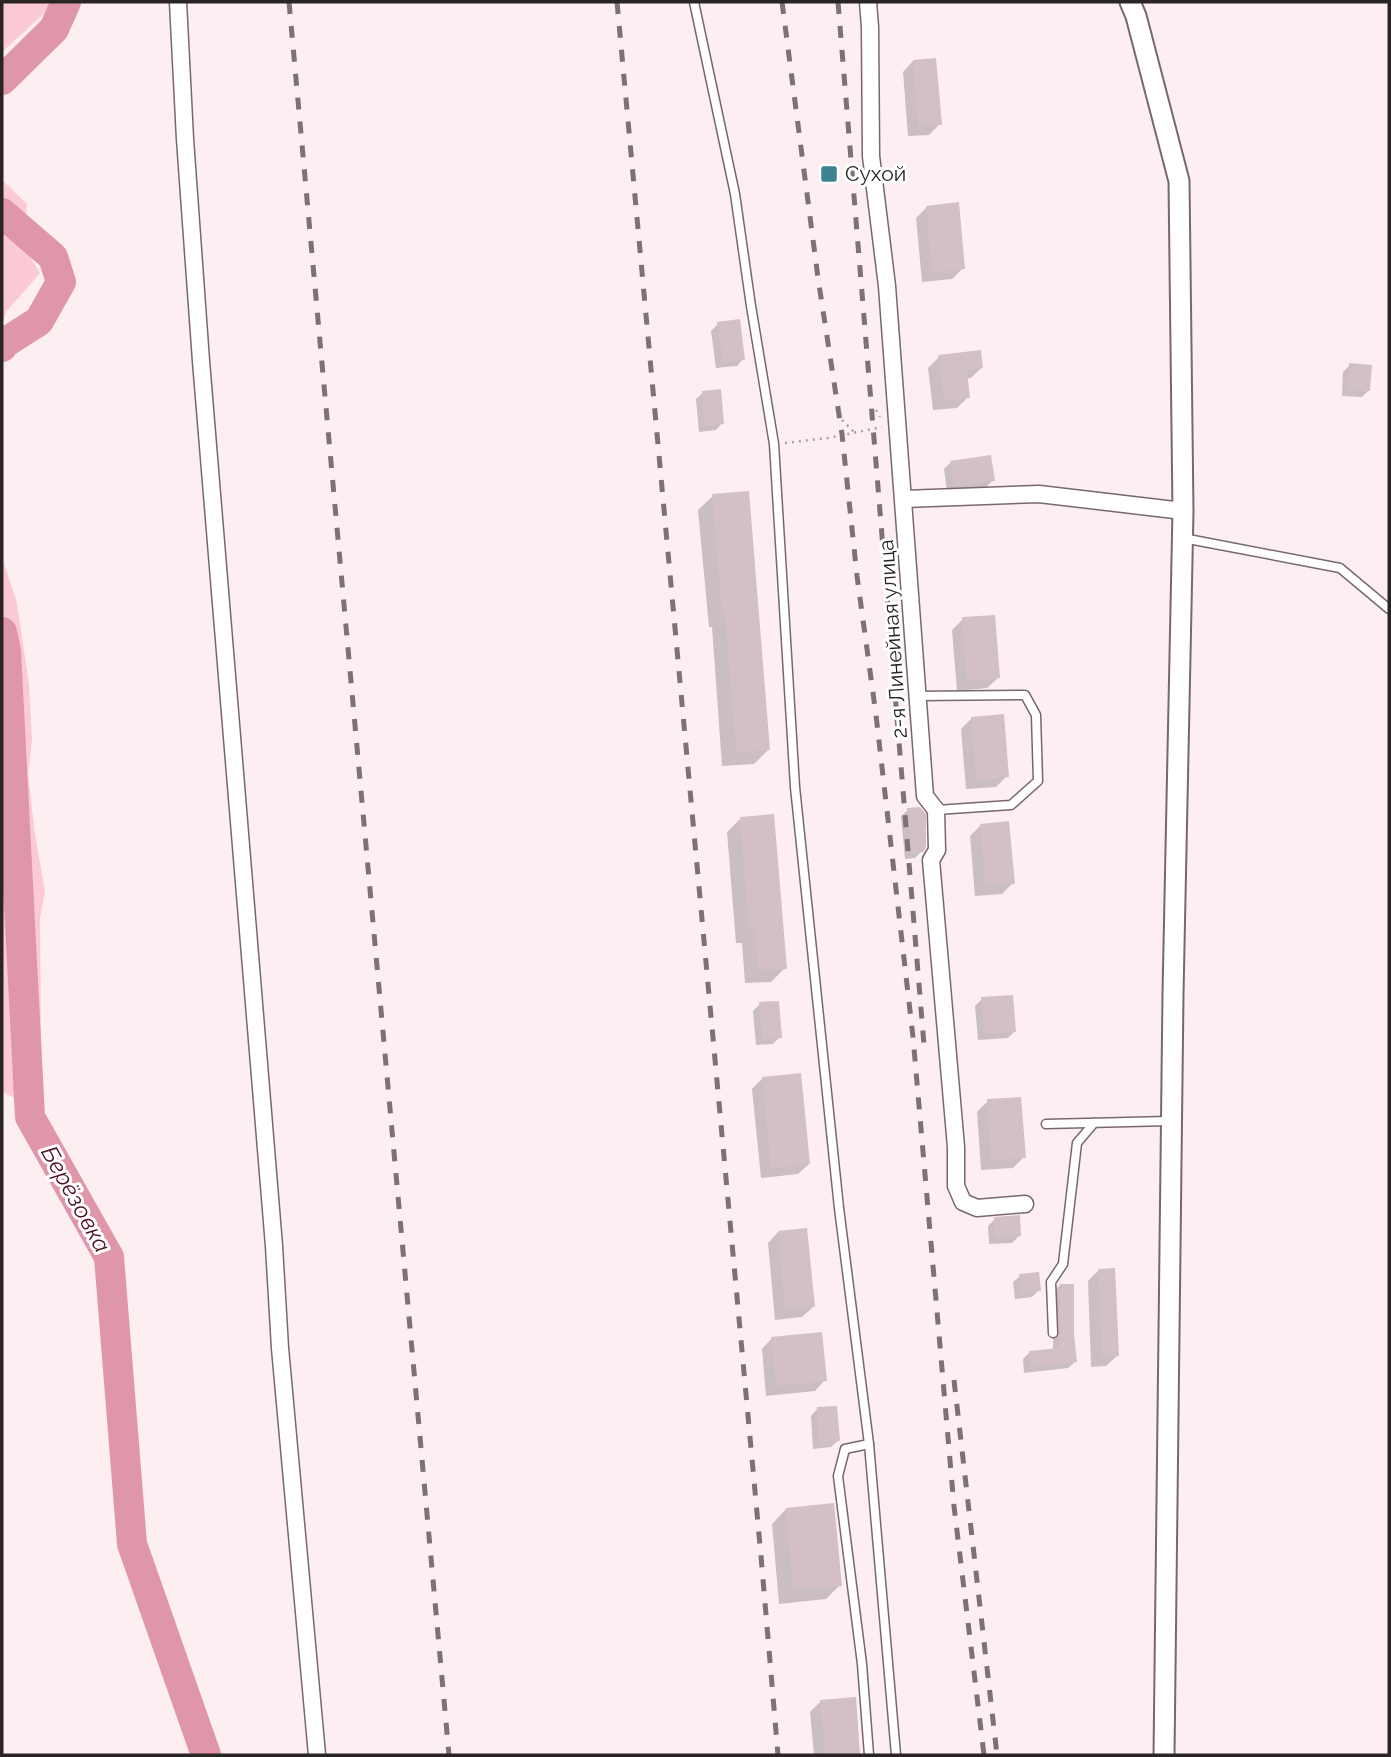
<svg xmlns="http://www.w3.org/2000/svg" width="1391" height="1757" font-family="Raleway,sans-serif">
	<rect width="100%" height="100%" fill="#fdeef1"/>
	<g fill="#fccad4">
		<path d="M2 2H52L49 9 2 52Z"/>
		<path d="M2 180 27 204 24 246 40 273 6 312 2 322Z"/>
		<path d="M2 557 17 603 29 685 32 740 28 773 35 835 45 891 40 918 41 1041 15 1098 2 1092Z"/>
	</g>
	<g fill="#0003">
		<path d="M913 61 940 124 929 135 908 136 903 72Z"/>
		<path d="M927 207 963 268 952 279 922 282 916 218Z"/>
		<path d="M718 324 743 359 737 366 716 368 711 331Z"/>
		<path d="M939 357 981 368 971 378 966 379 968 397 957 408 933 410 928 368Z"/>
		<path d="M1350 365 1369 390 1362 397 1342 396 1343 372Z"/>
		<path d="M703 393 722 423 716 430 699 432 696 399Z"/>
		<path d="M951 462 993 480 986 487 947 492 944 469Z"/>
		<path d="M713 496 769 749 754 764 722 766 712 627H709L698 510Z"/>
		<path d="M963 619 998 678 987 688 957 691 952 630Z"/>
		<path d="M972 718 1007 776 996 787 966 789 961 729Z"/>
		<path d="M908 810 922 851 915 858 905 859 901 816Z"/>
		<path d="M740 819 785 968 771 982 745 983 742 943H736L727 832Z"/>
		<path d="M981 825 1013 883 1002 894 975 896 970 836Z"/>
		<path d="M982 999 1015 1031 1008 1038 978 1040 975 1006Z"/>
		<path d="M760 1004 780 1037 773 1044 756 1045 753 1011Z"/>
		<path d="M763 1078 809 1164 798 1174 761 1178 752 1089Z"/>
		<path d="M988 1101 1024 1157 1013 1168 981 1170 977 1112Z"/>
		<path d="M995 1219 1019 1236 1012 1243 989 1244 988 1226Z"/>
		<path d="M778 1232 813 1307 802 1317 775 1320 768 1243Z"/>
		<path d="M1099 1270 1117 1356 1106 1366 1091 1367 1088 1281Z"/>
		<path d="M1020 1276 1039 1290 1032 1297 1015 1299 1013 1282Z"/>
		<path d="M1060 1285 1072 1335 1075 1362 1068 1368 1024 1373 1023 1359 1030 1352 1053 1350V1292Z"/>
		<path d="M772 1338 825 1380 815 1391 766 1396 762 1349Z"/>
		<path d="M817 1409 838 1441 831 1447 813 1449 811 1416Z"/>
		<path d="M786 1509 840 1585 826 1599 779 1604 772 1524Z"/>
		<path d="M854 1699 859 1755H814L810 1712 821 1701Z"/>
	</g>
	<g fill="none" stroke-linecap="round" stroke-linejoin="round">
		<g stroke="#df96a8" stroke-width="30">
			<path d="M2 80 54 29 66 2"/>
			<path d="M2 213 53 257 61 282 39 321 3 344 2 347"/>
			<path d="M2 632 6 651 30 1117 109 1257 132 1544 206 1755"/>
		</g>
	</g>
	<g fill="#d2c0c4">
		<path d="M936 58 942 125 918 126 913 60Z"/>
		<path d="M959 202 965 269 932 272 926 206Z"/>
		<path d="M740 319 745 360 723 362 717 322Z"/>
		<path d="M981 350 983 368 967 370 970 398 944 400 938 355Z"/>
		<path d="M1349 363 1372 365 1370 391 1348 390Z"/>
		<path d="M721 389 724 424 705 426 702 391Z"/>
		<path d="M991 455 995 481 953 486 950 461Z"/>
		<path d="M749 491 770 750 736 752 725 613H722L712 494Z"/>
		<path d="M995 615 1000 678 967 681 962 617Z"/>
		<path d="M1004 714 1009 777 976 780 971 717Z"/>
		<path d="M920 807 926 814V847L923 852 912 853 907 808Z"/>
		<path d="M774 814 787 969 758 970 755 930 749 931 740 817Z"/>
		<path d="M1009 821 1015 884 985 886 980 824Z"/>
		<path d="M1013 995 1016 1032 984 1034 981 997Z"/>
		<path d="M779 1001 782 1038 762 1039 759 1002Z"/>
		<path d="M801 1073 810 1164 771 1168 762 1077Z"/>
		<path d="M1021 1097 1026 1158 991 1160 987 1099Z"/>
		<path d="M1020 1215 1021 1236 995 1238 994 1217Z"/>
		<path d="M807 1228 815 1307 785 1310 778 1231Z"/>
		<path d="M1115 1268 1119 1356 1102 1357 1098 1269Z"/>
		<path d="M1039 1272 1041 1291 1021 1293 1019 1274Z"/>
		<path d="M1060 1284H1074V1334L1077 1362 1030 1367 1029 1351 1059 1348Z"/>
		<path d="M822 1332 827 1381 776 1386 771 1337Z"/>
		<path d="M837 1406 840 1441 819 1443 817 1407Z"/>
		<path d="M834 1503 842 1586 793 1590 786 1508Z"/>
		<path d="M856 1697 860 1755H825L820 1700Z"/>
	</g>
	<g fill="none" stroke-linecap="round" stroke-linejoin="round">
		<defs>
			<g id="service">
				<path d="M694 2 735 194 751 306 774 444 795 787 839 1208 869 1444 896 1755"/>
				<path d="M1183 538 1340 568 1389 609"/>
				<path d="M918 696 1025 695 1036 715 1038 781 1011 805 936 810"/>
				<path d="M1046 1124 1169 1121"/>
				<path d="M1053 1333 1051 1282 1063 1264 1077 1143 1094 1123"/>
				<path d="M869 1755 862 1664 838 1476 845 1449 869 1444"/>
			</g>
			<g id="minor">
				<path d="M178 2 185 139 201 361 274 1246 280 1348 317 1755"/>
				<path d="M868 2 870 27 871 156 887 286 925 796 936 810 937 850 931 860 956 1147V1186L963 1202 977 1208 1025 1204"/>
				<path d="M904 499 1039 494 1183 511"/>
			</g>
			<path id="tertiary" d="M1130 2 1136 16 1179 181 1183 511 1173 994 1164 1755"/>
		</defs>
		<use href="#service" stroke="#78686b" stroke-width="11"/>
		<use href="#minor" stroke="#78686b" stroke-width="19"/>
		<use href="#tertiary" stroke="#78686b" stroke-width="23"/>
		<g stroke="#aca0a3" stroke-width="2.5" stroke-dasharray="2 5" stroke-linecap="butt">
			<path d="M876 410 880 417"/>
			<path d="M842 420 854 432"/>
			<path d="M785 443 828 438 882 427"/>
		</g>
		<use href="#service" stroke="#fff" stroke-width="8"/>
		<use href="#minor" stroke="#fff" stroke-width="16"/>
		<use href="#tertiary" stroke="#fff" stroke-width="19"/>
		<g stroke="#7c7274" stroke-width="5" stroke-dasharray="12 12" stroke-linecap="butt">
			<path d="M289 2 449 1755"/>
			<path d="M617 2 761 1556 778 1755"/>
			<path d="M782 2 818 278 842 434 857 576 876 715 913 1037 954 1506 984 1755"/>
			<path d="M838 2 924 1045"/>
			<path d="M954 1380 997 1755"/>
		</g>
	</g>
	<rect fill="#3f8392" stroke="#fff" stroke-width="2.5" x="820" y="165" width="18" height="18" rx="3.5"/>
	<g text-anchor="middle" stroke-width="6" stroke-linejoin="round" paint-order="stroke">
		<g font-size="21" fill="#2a2425" stroke="#fff" text-anchor="start">
			<text x="845" y="181">Сухой</text>
		</g>
		<g font-size="21" fill="#2a2425" stroke="#fff">
			<text transform="translate(893 639) rotate(-94)" y="7">2-я Линейная улица</text>
		</g>
		<g font-size="23" font-style="italic" fill="#4d0d24" stroke="#fff">
			<text transform="translate(76 1199) rotate(61)" y="8">Берёзовка</text>
		</g>
	</g>
	<rect width="1391" height="1757" fill="none" stroke="#2a2425" stroke-width="7"/>
</svg>
